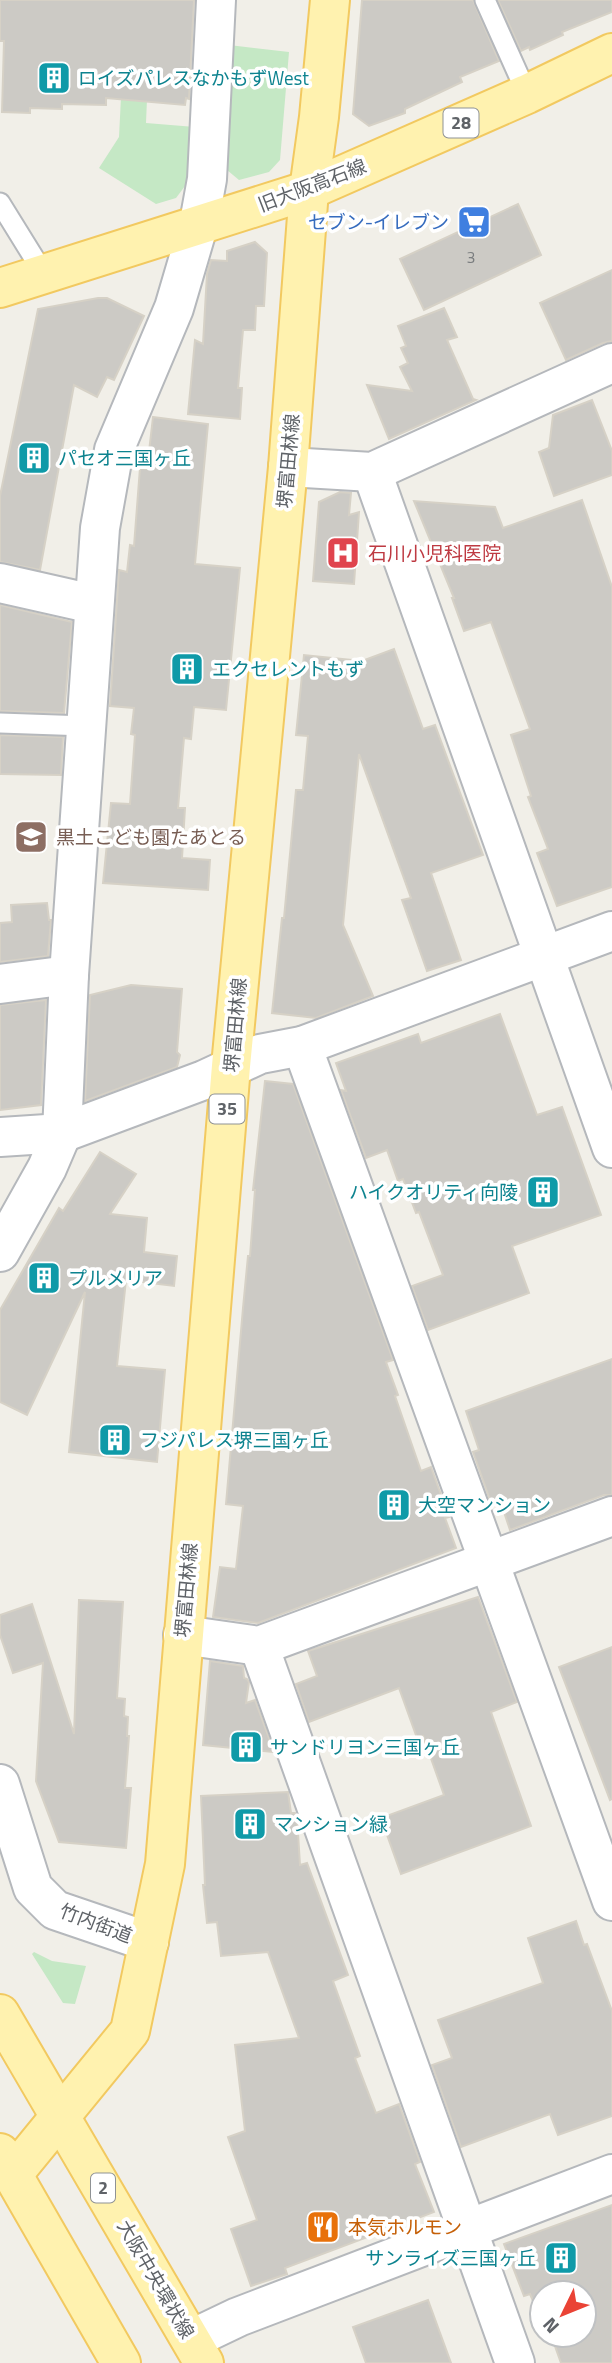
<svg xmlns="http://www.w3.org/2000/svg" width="612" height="2363" font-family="'Titillium Web','Noto Sans JP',sans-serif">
	<rect width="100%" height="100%" fill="#f1efe8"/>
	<g fill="#c5e8c5">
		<path d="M229 45 289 52 280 160 269 172 239 180 221 165Z"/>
		<path d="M121 97 147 99 146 123 195 127 191 178 176 198 156 204 99 168 119 137Z"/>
		<path d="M34 1952 52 1961 86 1966 75 2004 63 2003 32 1954Z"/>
	</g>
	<g fill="#cccac5" stroke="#d6d1c6" stroke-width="2">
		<path d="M0 0H194L189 99 186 98 185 105 106 98V105L62 104V109L30 108V113L2 112 4 41H0Z"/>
		<path d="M362 0H473L499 61 460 77 462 82 405 109V113L369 126 353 114Z"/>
		<path d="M498 0H612V12L562 32 563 35 530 50 529 47 521 51Z"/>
		<path d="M518 204 541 255 424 310 400 259Z"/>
		<path d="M255 242 267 253 264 306H256L255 330H243L238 388H242L240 419 188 414 195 340 203 344 207 274 211 260 227 261V251Z"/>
		<path d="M612 270V341L603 343 566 360 540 303Z"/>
		<path d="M98 298H107L144 316 114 380 107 377 97 397 74 385 40 570 0 562V496L38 309Z"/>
		<path d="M444 308 457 337 447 340 473 399 476 400 389 439 367 385 412 391 400 367 408 363 401 348 406 346 398 326Z"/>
		<path d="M592 400 612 451V475L554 496 539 452 549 448 553 415Z"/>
		<path d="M153 417 208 424 195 564 240 568 226 710 194 707 191 739 184 738 178 808H185L182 858 210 860 208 890 103 883 111 803 130 804 135 735 131 734 134 708 110 706 119 570 127 572 130 545 134 546 140 468 147 469Z"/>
		<path d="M340 492 351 493 349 515 359 512 354 584 313 581 319 502Z"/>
		<path d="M582 500 612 587V887L557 906 537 853 548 849 528 797 531 796 511 735 530 729 491 622 464 631 452 598H454L414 501 495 507 503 528Z"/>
		<path d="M0 605 72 622 64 713 0 711Z"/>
		<path d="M394 649 423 729 435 725 483 855 431 873 461 960 427 971 402 900 411 898 359 754 343 925 373 996 316 1018 272 1013 282 918H284L296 790H303L308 736 296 735 304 655 362 661Z"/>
		<path d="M0 735 63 737 61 775 0 774Z"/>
		<path d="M47 903 49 920H51L48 956 0 962V923L12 922 11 905Z"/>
		<path d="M131 985 182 989 177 1052 180 1055 177 1067 85 1101 90 995Z"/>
		<path d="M46 1000 41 1105 0 1110V1005Z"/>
		<path d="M500 1014 537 1115 562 1107 601 1215 512 1246 529 1293 428 1330 412 1286 443 1275 419 1212 416 1213 403 1179 398 1181 387 1150 366 1158 341 1090 346 1091 336 1063 418 1034 421 1043Z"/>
		<path d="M265 1081 293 1084 393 1360 386 1362 398 1395 395 1396 421 1471 431 1467 449 1517 445 1518 456 1548 258 1623 213 1617 220 1567 236 1569 243 1506 226 1504 243 1308 248 1256H250L255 1190H253Z"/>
		<path d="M100 1152 136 1174 110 1214 147 1218 144 1252 177 1256 174 1286 126 1280 117 1366 165 1370 157 1462 69 1452 85 1292 27 1415 0 1402V1310L59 1208 63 1211Z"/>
		<path d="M612 1359V1495H604L510 1530 500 1500 491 1503 473 1452 479 1450 466 1411Z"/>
		<path d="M478 1597 517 1702 491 1712 531 1826 401 1874 381 1818 444 1795 423 1736 417 1738 399 1688 309 1722 296 1684 317 1676 308 1651Z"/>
		<path d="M79 1600 123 1602 117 1698 125 1699 124 1716 128 1717 127 1736H129L125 1788H131L126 1848 59 1842 36 1781 43 1663 13 1673 0 1635V1615L32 1604 74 1734Z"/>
		<path d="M612 1647V1799L610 1800 559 1667Z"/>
		<path d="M210 1661 243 1666 244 1678 247 1679 249 1682 246 1703 255 1700 274 1752 203 1745Z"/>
		<path d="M288 1792 291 1813H295L297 1817 300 1865 307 1863 348 1975 333 1981 360 2056 355 2058 376 2113 399 2104 420 2162 415 2164 434 2212 285 2268 287 2274 251 2286 231 2229 257 2220 228 2137 245 2131 235 2045 299 2038 268 1952 221 1956 217 1922 207 1923 203 1885H205L201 1796Z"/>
		<path d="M576 1921 584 1945 587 1944 612 2011V2116L558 2135 550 2114 461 2147 432 2065 452 2058 438 2020 543 1983 528 1938Z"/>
		<path d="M612 2205V2363H561L551 2335H584V2293H542V2308L539 2299 533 2301 530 2294 524 2296 504 2244Z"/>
		<path d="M428 2300 451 2363H366L353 2327Z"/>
	</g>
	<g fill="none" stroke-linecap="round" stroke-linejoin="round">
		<defs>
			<g id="service">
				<path d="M485 0 527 94"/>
				<path d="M0 203 44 274"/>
				<path d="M0 723 86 726"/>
			</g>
			<g id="minor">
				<path d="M288 467 372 472 612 363"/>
				<path d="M372 472 612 1148"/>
				<path d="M0 583 93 604"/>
				<path d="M0 984 69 975"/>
				<path d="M302 1046 612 1901"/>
				<path d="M0 1137 62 1133 204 1080 260 1054 302 1046 612 931"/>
				<path d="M0 1252 47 1168 62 1133 69 975 100 528 114 450 174 308 199 223 207 179 216 0"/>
				<path d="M183 1635 259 1646 612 1516"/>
				<path d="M259 1646 515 2363"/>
				<path d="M192 2339 238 2317 612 2174"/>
			</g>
			<path id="tertiary" d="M0 1784 33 1888 55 1910 149 1942"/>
			<g id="primary">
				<path d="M0 288 309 190 527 94 612 53"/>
				<path d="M0 2014 204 2363"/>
				<path d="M0 2153 121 2363"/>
				<path d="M13 2174 130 2031 165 1864 231 1066 288 467 309 190 319 117 330 0"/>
			</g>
		</defs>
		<use href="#service" stroke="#b5b8bc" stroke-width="23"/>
		<use href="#minor" stroke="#b5b8bc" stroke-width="42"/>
		<use href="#tertiary" stroke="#b5b8bc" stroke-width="42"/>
		<use href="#primary" stroke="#f2c960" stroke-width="42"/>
		<use href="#service" stroke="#fff" stroke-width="19"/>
		<use href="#minor" stroke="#fff" stroke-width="38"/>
		<use href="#tertiary" stroke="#fff" stroke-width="38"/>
		<use href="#primary" stroke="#fff2af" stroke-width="38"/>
	</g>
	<defs>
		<symbol id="building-square" viewBox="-11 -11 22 22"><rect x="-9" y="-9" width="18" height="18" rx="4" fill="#0f9aa8" stroke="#fff"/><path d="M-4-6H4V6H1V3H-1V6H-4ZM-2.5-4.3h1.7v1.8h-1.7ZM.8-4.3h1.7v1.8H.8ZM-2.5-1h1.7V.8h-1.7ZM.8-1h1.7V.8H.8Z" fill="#fff"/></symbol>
		<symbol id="supermarket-square" viewBox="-11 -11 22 22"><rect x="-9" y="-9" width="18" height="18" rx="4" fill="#3f7fe0" stroke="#fff"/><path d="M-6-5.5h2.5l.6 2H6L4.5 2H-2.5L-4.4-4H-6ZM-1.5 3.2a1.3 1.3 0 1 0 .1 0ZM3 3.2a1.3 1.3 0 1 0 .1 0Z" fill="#fff"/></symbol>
		<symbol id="hospital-square" viewBox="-11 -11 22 22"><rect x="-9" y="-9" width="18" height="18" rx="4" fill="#e0444e" stroke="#fff"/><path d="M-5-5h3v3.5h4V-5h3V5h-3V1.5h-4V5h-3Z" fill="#fff"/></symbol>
		<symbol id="school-square" viewBox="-11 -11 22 22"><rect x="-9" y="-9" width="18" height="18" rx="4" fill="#8d6e63" stroke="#fff"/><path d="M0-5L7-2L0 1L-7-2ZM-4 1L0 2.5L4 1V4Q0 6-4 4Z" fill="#fff"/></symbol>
		<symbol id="restaurant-square" viewBox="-11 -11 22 22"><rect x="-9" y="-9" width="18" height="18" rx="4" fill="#e8710a" stroke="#fff"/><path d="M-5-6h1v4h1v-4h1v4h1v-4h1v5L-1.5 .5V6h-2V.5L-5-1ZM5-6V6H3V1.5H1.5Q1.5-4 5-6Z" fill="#fff"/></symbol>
	</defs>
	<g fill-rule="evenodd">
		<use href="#building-square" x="35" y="59" width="38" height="38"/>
		<use href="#supermarket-square" x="455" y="203" width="38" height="38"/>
		<use href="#building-square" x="15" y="439" width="38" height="38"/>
		<use href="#hospital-square" x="324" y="534" width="38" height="38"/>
		<use href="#building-square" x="168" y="650" width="38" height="38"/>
		<use href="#school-square" x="12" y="818" width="38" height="38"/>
		<use href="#building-square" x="524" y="1173" width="38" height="38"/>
		<use href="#building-square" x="25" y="1259" width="38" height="38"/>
		<use href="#building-square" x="96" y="1421" width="38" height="38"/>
		<use href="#building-square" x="375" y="1486" width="38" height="38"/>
		<use href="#building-square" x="227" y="1728" width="38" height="38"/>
		<use href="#building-square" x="231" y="1805" width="38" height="38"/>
		<use href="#restaurant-square" x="304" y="2208" width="38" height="38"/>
		<use href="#building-square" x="542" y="2239" width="38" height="38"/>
	</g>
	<g text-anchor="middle" stroke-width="7" stroke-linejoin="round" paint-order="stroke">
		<g font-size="16" fill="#7a7d7f">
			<text x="471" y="263">3</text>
		</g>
		<g fill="#fff" stroke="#8f9295" stroke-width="2">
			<rect x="443.5" y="108.5" width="35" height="29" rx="5"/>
			<rect x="209.5" y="1094.5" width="35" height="29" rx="5"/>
			<rect x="91" y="2173.5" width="24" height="29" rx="5"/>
		</g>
		<g font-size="18" font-weight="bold" fill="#5f6368">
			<text x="461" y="129">28</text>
			<text x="227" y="1115">35</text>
			<text x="103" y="2194">2</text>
		</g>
		<g font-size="19" fill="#0d838f" stroke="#fff" text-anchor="start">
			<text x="78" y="85">ロイズパレスなかもずWest</text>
			<text x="58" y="465">パセオ三国ヶ丘</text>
			<text x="212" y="676">エクセレントもず</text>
			<text x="518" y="1199" text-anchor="end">ハイクオリティ向陵</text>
			<text x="68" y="1285">プルメリア</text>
			<text x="140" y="1447">フジパレス堺三国ヶ丘</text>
			<text x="418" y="1512">大空マンション</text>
			<text x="270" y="1754">サンドリヨン三国ヶ丘</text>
			<text x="274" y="1831">マンション緑</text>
			<text x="536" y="2265" text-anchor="end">サンライズ三国ヶ丘</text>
		</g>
		<g font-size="19" fill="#5f6368" stroke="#fff">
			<text transform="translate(312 185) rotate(-21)" y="7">旧大阪高石線</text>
			<text transform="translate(288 461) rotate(-85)" y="7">堺富田林線</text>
			<text transform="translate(235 1025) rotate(-85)" y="7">堺富田林線</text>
			<text transform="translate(186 1590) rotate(-85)" y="7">堺富田林線</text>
			<text transform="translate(96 1923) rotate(21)" y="7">竹内街道</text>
			<text transform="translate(156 2279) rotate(60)" y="7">大阪中央環状線</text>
		</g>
		<g font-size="19" fill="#366cbe" stroke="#fff" text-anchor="end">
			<text x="449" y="229">セブン-イレブン</text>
		</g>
		<g font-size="19" fill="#be3a42" stroke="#fff" text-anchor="start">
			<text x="368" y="560">石川小児科医院</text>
		</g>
		<g font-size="19" fill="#785e54" stroke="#fff" text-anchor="start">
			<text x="56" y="844">黒土こども園たあとる</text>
		</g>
		<g font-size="19" fill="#c56008" stroke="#fff" text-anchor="start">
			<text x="348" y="2234">本気ホルモン</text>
		</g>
	</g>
	<g transform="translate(563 2314) rotate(227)"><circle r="33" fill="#ffffff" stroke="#bfc1c3" stroke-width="2"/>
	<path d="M0-5L12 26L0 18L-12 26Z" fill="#ea4335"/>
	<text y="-10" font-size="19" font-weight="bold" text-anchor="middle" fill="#5f6368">N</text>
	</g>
</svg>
